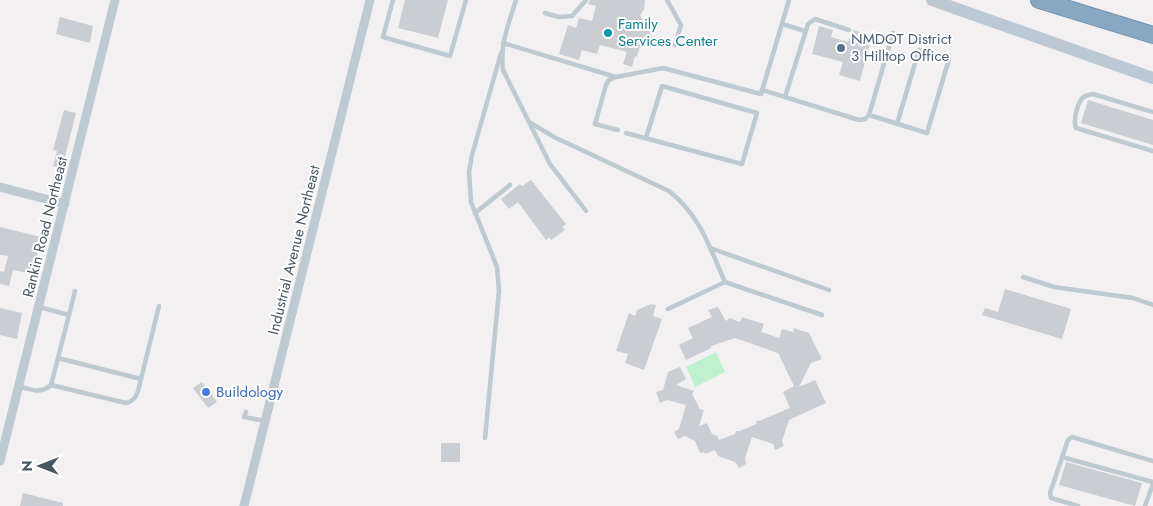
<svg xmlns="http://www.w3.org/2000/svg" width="1153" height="506" font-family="Jost,sans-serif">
	<rect width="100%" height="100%" fill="#f3f0f1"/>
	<path fill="#bff1ce" d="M716 352 725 372 695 387 686 367Z"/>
	<g fill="#caced3">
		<path d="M405 0H448L438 38 398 28Z"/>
		<path d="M590 0H645L644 10 640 15 655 42 642 39 637 57 635 56 632 67 623 64 627 52 600 45 597 54 582 50 579 60 559 54 568 25 576 28 579 18 592 21 596 6 588 4Z"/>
		<path d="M60 17 93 26 90 43 56 34Z"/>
		<path d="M819 26 833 30 831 37 848 42 853 30 872 36 860 81 839 75 843 62 812 54Z"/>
		<path d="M1088 100 1153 120V145L1081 123Z"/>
		<path d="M64 110 76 113 62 169 53 166 57 151 53 150Z"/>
		<path d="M531 180 566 224 562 227 565 230 551 240 549 237 546 240 518 202 509 209 501 199 520 184 522 186Z"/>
		<path d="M0 227 41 237 33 274 13 270 9 286 0 284V271L4 272 8 256 0 255Z"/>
		<path d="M1005 289 1071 309 1062 339 982 315 985 308 998 312Z"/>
		<path d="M651 304 656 305 653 316 662 319 644 370 625 363 628 354 616 351 629 313 635 316 637 310Z"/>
		<path d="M718 307 726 321 730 318 740 322 742 317 764 324 761 332 779 338 782 329 793 332 794 328 809 333 822 359 811 363 799 387 815 380 826 403 789 420 782 441 784 446 775 450 773 444 752 437 745 458 746 464 739 468 735 462 718 456 715 450 705 454 704 452 700 453 695 441 685 436 678 439 674 432 679 429 686 405 667 400 660 403 656 392 663 390 668 372 680 367 686 379 676 385 694 391 692 394 700 409 704 410 699 426 707 423 712 434 717 436 719 440 735 434 736 431H740L756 424 757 420 759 421 790 408 783 392 794 386 778 353 735 338 711 346V348L686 360 679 345 693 338 688 328 712 317 708 310Z"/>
		<path d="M0 308 22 313 17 339 0 335Z"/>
		<path d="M202 382 217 402 208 408 193 388Z"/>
		<rect x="441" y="443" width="19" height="19"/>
		<path d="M1066 462 1142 483 1135 506 1059 485Z"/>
		<path d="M23 493 63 503V506H20Z"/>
	</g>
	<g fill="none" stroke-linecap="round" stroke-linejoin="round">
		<defs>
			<path id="motorway" d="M1039 0 1153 35"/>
		</defs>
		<use href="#motorway" stroke="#7392ac" stroke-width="18"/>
		<g stroke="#bec9d0" stroke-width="4.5">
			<path d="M393 0 383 37 450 56 466 0"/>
			<path d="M516 0C508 26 500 43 503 70L550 164 586 211"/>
			<path d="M667 0 681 25 675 45"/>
			<path d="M545 13 559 17 572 16 586 0"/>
			<path d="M782 24 805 31"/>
			<path d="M503 43 616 77 663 68 761 94 789 0"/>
			<path d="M616 77 609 80 606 85 595 124 618 130"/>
			<path d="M762 90 859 120 865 119 869 115 893 33"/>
			<path d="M785 97 808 24 815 19 849 30"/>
			<path d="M1153 112 1093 94C1092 94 1086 96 1085 96 1077 101 1073 121 1076 128L1153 151"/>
			<path d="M869 115 927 133 949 59 919 50 897 124"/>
			<path d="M529 122 554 137 669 191C701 217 709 246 725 282"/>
			<path d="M626 133 742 164 757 113 662 86 646 138"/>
			<path d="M475 213 510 185"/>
			<path d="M710 248 829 290"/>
			<path d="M1023 277 1054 287 1133 298 1153 305"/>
			<path d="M668 309 725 282 822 315"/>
			<path d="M69 315 75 291"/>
			<path d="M141 379 159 306"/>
			<path d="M51 385 126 403C138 400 138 390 141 379L58 358"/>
			<path d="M19 386C31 390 41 394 51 385L69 315 39 307"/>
			<path d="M246 412 244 417 265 421"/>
			<path d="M485 438 499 291 497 267 471 202 469 172 472 155 501 53"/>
			<path d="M1062 457 1153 482"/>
			<path d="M1078 506 1051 498 1050 493 1068 440 1072 437 1153 461"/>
			<path d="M1145 506 1153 484"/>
		</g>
		<g stroke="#bec9d0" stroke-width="9">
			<path d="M0 187 65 204"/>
			<path d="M0 461 115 0"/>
			<path d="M244 506 370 0"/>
		</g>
		<path stroke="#bcc9d2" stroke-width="12" d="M932 0 1153 78"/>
		<use href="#motorway" stroke="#88a7c0" stroke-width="16"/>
	</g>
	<circle fill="#0f9aa8" stroke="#fff" stroke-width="2" cx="608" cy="33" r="5"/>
	<circle fill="#5c6f8a" stroke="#fff" stroke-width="2" cx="841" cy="48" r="5"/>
	<circle fill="#3f7fe0" stroke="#fff" stroke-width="2" cx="206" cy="392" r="5"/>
	<g text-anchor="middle" stroke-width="4" stroke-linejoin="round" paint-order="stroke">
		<g font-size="15" fill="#0d838f" stroke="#fff" text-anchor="start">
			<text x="618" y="29">Family<tspan x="618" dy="17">Services Center</tspan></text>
		</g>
		<g font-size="15" fill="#4e5e75" stroke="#fff" text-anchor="start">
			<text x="851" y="44">NMDOT District<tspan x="851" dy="17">3 Hilltop Office</tspan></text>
		</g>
		<g font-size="15" fill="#48565f" stroke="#fff">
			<text transform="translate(45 227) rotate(-76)" y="5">Rankin Road Northeast</text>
			<text transform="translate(294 250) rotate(-76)" y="5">Industrial Avenue Northeast</text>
		</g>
		<g font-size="15" fill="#366cbe" stroke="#fff" text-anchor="start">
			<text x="216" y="397">Buildology</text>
		</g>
	</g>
	<g transform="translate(40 466) rotate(270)" stroke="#ffffff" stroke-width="4" paint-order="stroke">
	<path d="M0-4L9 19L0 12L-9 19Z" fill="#48565f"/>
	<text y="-8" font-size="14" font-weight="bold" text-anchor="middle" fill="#48565f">N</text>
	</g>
</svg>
